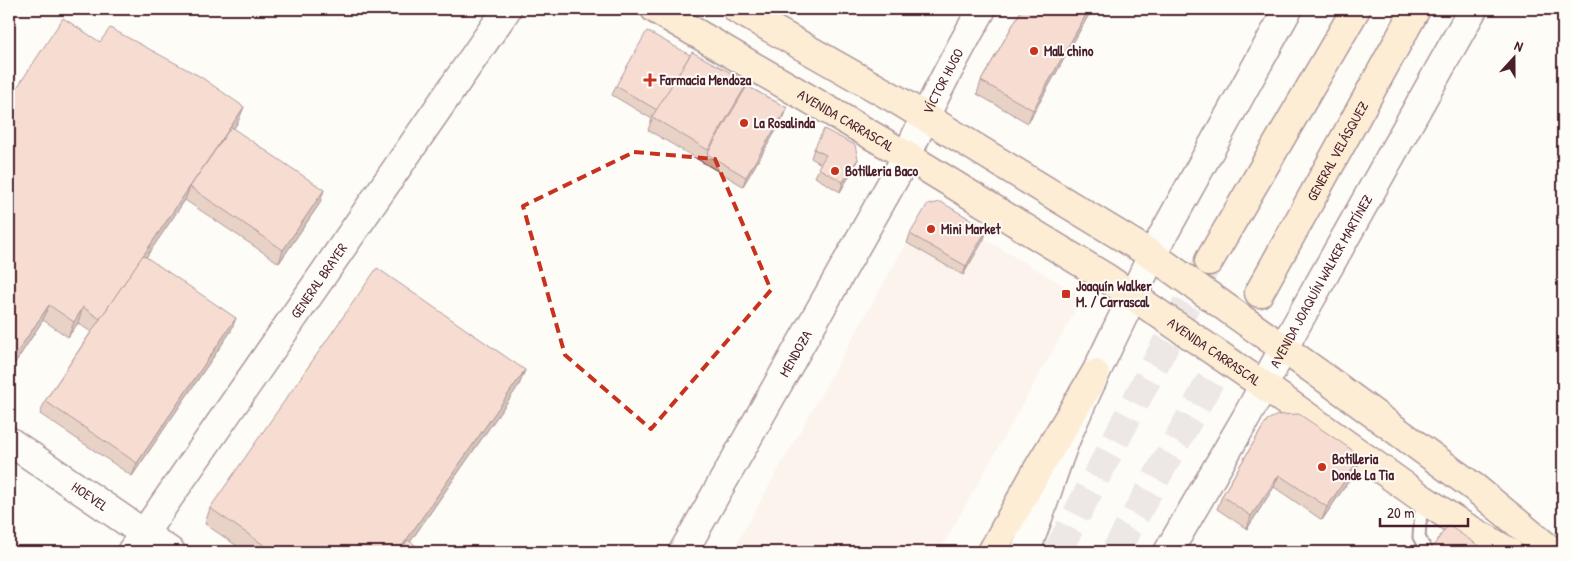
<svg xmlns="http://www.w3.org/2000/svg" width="1572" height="561" font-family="'Patrick Hand',sans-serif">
	<rect width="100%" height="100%" fill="#fdfcf7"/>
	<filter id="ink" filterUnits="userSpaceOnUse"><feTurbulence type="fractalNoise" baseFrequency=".02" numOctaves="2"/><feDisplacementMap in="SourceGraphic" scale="10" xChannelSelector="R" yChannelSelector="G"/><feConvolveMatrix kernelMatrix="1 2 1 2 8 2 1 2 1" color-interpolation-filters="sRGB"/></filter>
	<g filter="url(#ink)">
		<path fill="#f9e8de" d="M938 212 1083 297 939 552H732L923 214Z"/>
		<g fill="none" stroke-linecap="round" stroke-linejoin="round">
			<g stroke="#d9d0ce" stroke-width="28" stroke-dasharray="28 14" stroke-linecap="butt">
				<path d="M1057 552 1207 265"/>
				<path d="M1115 552 1259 293"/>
			</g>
			<defs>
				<path id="service" d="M1422 500 1419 537 1427 552"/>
				<g id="tertiary">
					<path id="s1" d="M9 441 171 552"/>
					<path id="s2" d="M131 552 507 9"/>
					<path id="s3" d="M683 552 907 156C929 105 955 57 982 9"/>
				</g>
				<g id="secondary">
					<path d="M1025 552C1041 514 1052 473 1068 434 1094 373 1125 315 1152 255L1288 9"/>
					<path id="s4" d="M1168 552 1246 418 1294 329 1473 9"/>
				</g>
				<g id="primary">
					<path id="s5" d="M655 9 907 156 1108 279 1263 385 1423 499 1462 525 1509 552"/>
					<path d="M737 9 899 101 1152 255 1318 373 1475 488 1553 552"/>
				</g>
				<g id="motorway">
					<path d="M1209 261 1356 9"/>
					<path id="s6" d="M1259 293 1416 9"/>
					<path d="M992 552 1039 467 1095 374"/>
				</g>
			</defs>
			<use href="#service" stroke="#4a1f2b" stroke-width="15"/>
			<use href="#tertiary" stroke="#4a1f2b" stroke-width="31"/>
			<use href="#secondary" stroke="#4a1f2b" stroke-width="31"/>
			<use href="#primary" stroke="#4a1f2b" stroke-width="31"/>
			<use href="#motorway" stroke="#4a1f2b" stroke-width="31"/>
			<use href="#service" stroke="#fdfcf7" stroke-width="11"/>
			<use href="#tertiary" stroke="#fdfcf7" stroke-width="28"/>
			<use href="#secondary" stroke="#fdfcf7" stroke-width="28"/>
			<use href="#primary" stroke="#fcdcac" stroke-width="28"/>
			<use href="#motorway" stroke="#fcdcac" stroke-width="28"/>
		</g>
		<g fill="#ce9f8b" stroke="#4a1f2b">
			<path d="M1022 9H1092L1028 123 977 94 981 81Z"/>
			<path d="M100 42 238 122 233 129 320 203 279 263 185 200 146 257 231 331 132 476 40 414 45 401 91 332 78 323 68 337 43 320 9 372V100Z"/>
			<path d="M616 86H747L787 108 784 117 743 186 648 130 652 119 612 95Z"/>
			<path d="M814 149 854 168 840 192 815 177 821 164 811 158Z"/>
			<path d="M987 229 984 239 963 275 907 243 910 234Z"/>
			<path d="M525 370 519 385 410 542 425 552H246L205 524 210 508Z"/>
			<path d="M1267 420 1357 469 1322 520 1274 487 1247 529 1217 509 1222 496Z"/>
		</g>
		<g fill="#a78271" stroke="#4a1f2b">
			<path d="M1089 9H1092L1028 123 1033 110Z"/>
			<path d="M244 107 238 122 193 189 190 187 185 200 94 334 100 319Z"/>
			<path d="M787 108 784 117 743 186 746 177Z"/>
			<path d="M858 159 854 168 840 192 843 182Z"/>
			<path d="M324 190 320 203 279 263 283 250Z"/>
			<path d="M987 229 984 239 963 275 966 266Z"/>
			<path d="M49 305 43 320 9 372V364Z"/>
			<path d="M83 307 78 323 68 337 74 322Z"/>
			<path d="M236 318 231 331 132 476 137 463Z"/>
			<path d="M525 370 519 385 403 552H398Z"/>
			<path d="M1361 456 1357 469 1322 520 1327 507Z"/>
			<path d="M1279 475 1274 487 1247 529 1251 516Z"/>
		</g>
		<g fill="#efb9a2" stroke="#4a1f2b">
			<path d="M1022 9H1089L1033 110 981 81Z"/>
			<path d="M63 18 100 42 110 28 201 77 244 107 100 319 83 307 74 322 49 305 9 364V100Z"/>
			<path d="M647 31 690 55 657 110 616 86Z"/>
			<path d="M692 52 748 82 708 150 652 117Z"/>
			<path d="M747 86 787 108 746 177 707 154Z"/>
			<path d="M231 127 324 190 283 250 190 187Z"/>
			<path d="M824 129 855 145 858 159 843 182 818 168 826 155 814 149Z"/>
			<path d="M941 202 987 229 966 266 910 234 927 205Z"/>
			<path d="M143 255 236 318 137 463 45 401Z"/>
			<path d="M377 268 525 370 398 552H274L210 508Z"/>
			<path d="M1299 414 1361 456 1327 507 1279 475 1251 516 1222 496 1267 420 1278 415Z"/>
			<path d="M1448 525 1482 548 1479 552H1429Z"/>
			<path d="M408 540 425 552H399Z"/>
		</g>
	</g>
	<path d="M0 0H1572V561H0ZM634 152 715 159 771 290 651 429 565 355 523 206Z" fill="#fdfcf7" fill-opacity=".55" fill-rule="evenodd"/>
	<path fill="none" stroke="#c8321e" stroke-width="4" stroke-dasharray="10 6" stroke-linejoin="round" d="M634 152 715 159 771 290 651 429 565 355 523 206Z"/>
	<g fill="#c8321e" stroke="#fdfcf7" stroke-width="2">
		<circle cx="1034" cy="51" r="5"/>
		<path d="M647.5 72.5h5v5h5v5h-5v5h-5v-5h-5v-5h5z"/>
		<circle cx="744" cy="123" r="5"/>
		<circle cx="835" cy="171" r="5"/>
		<circle cx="931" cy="229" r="5"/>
		<rect x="1061" y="289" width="10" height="10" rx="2.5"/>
		<circle cx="1322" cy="467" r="5"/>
	</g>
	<g text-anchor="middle" stroke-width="4" stroke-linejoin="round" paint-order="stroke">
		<g font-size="14" font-weight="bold" fill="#4a1f2b" stroke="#fdfcf7" text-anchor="start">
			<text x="1044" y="56">Mall chino</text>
			<text x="660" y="85">Farmacia Mendoza</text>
			<text x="754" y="128">La Rosalinda</text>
			<text x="845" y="176">Botilleria Baco</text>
			<text x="941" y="234">Mini Market</text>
			<text x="1076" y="291">Joaquín Walker<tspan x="1076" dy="16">M. / Carrascal</tspan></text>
			<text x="1332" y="464">Botilleria<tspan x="1332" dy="16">Donde La Tia</tspan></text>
		</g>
		<g font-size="14" fill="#4a1f2b" stroke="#fdfcf7">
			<text dy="5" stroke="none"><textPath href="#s3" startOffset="538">VÍCTOR HUGO</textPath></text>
			<text dy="5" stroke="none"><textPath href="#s5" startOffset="221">AVENIDA CARRASCAL</textPath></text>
			<text dy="5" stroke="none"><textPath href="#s6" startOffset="162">GENERAL VELÁSQUEZ</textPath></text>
			<text dy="5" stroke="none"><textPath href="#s2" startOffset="330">GENERAL BRAYER</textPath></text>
			<text dy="5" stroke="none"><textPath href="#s4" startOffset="311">AVENIDA JOAQUÍN WALKER MARTÍNEZ</textPath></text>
			<text dy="5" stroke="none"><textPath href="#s5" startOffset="656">AVENIDA CARRASCAL</textPath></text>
			<text dy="5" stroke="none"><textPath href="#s3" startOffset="228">MENDOZA</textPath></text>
			<text dy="5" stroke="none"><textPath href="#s1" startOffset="98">HOEVEL</textPath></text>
		</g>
	</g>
	<rect width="1572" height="561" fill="none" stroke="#fdfcf7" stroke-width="30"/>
	<rect x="15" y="15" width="1542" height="531" fill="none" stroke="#4a1f2b" stroke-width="2" filter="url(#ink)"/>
	<g transform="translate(1514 58) rotate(21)" stroke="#fdfcf7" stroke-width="4" paint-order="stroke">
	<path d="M0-4L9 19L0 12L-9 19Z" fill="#4a1f2b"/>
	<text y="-8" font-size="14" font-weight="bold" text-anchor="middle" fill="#4a1f2b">N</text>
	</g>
	<path d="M1380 518v8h88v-8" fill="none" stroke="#4a1f2b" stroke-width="2.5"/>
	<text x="1387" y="518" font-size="15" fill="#4a1f2b" stroke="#fdfcf7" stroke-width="4" paint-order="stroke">20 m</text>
</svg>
